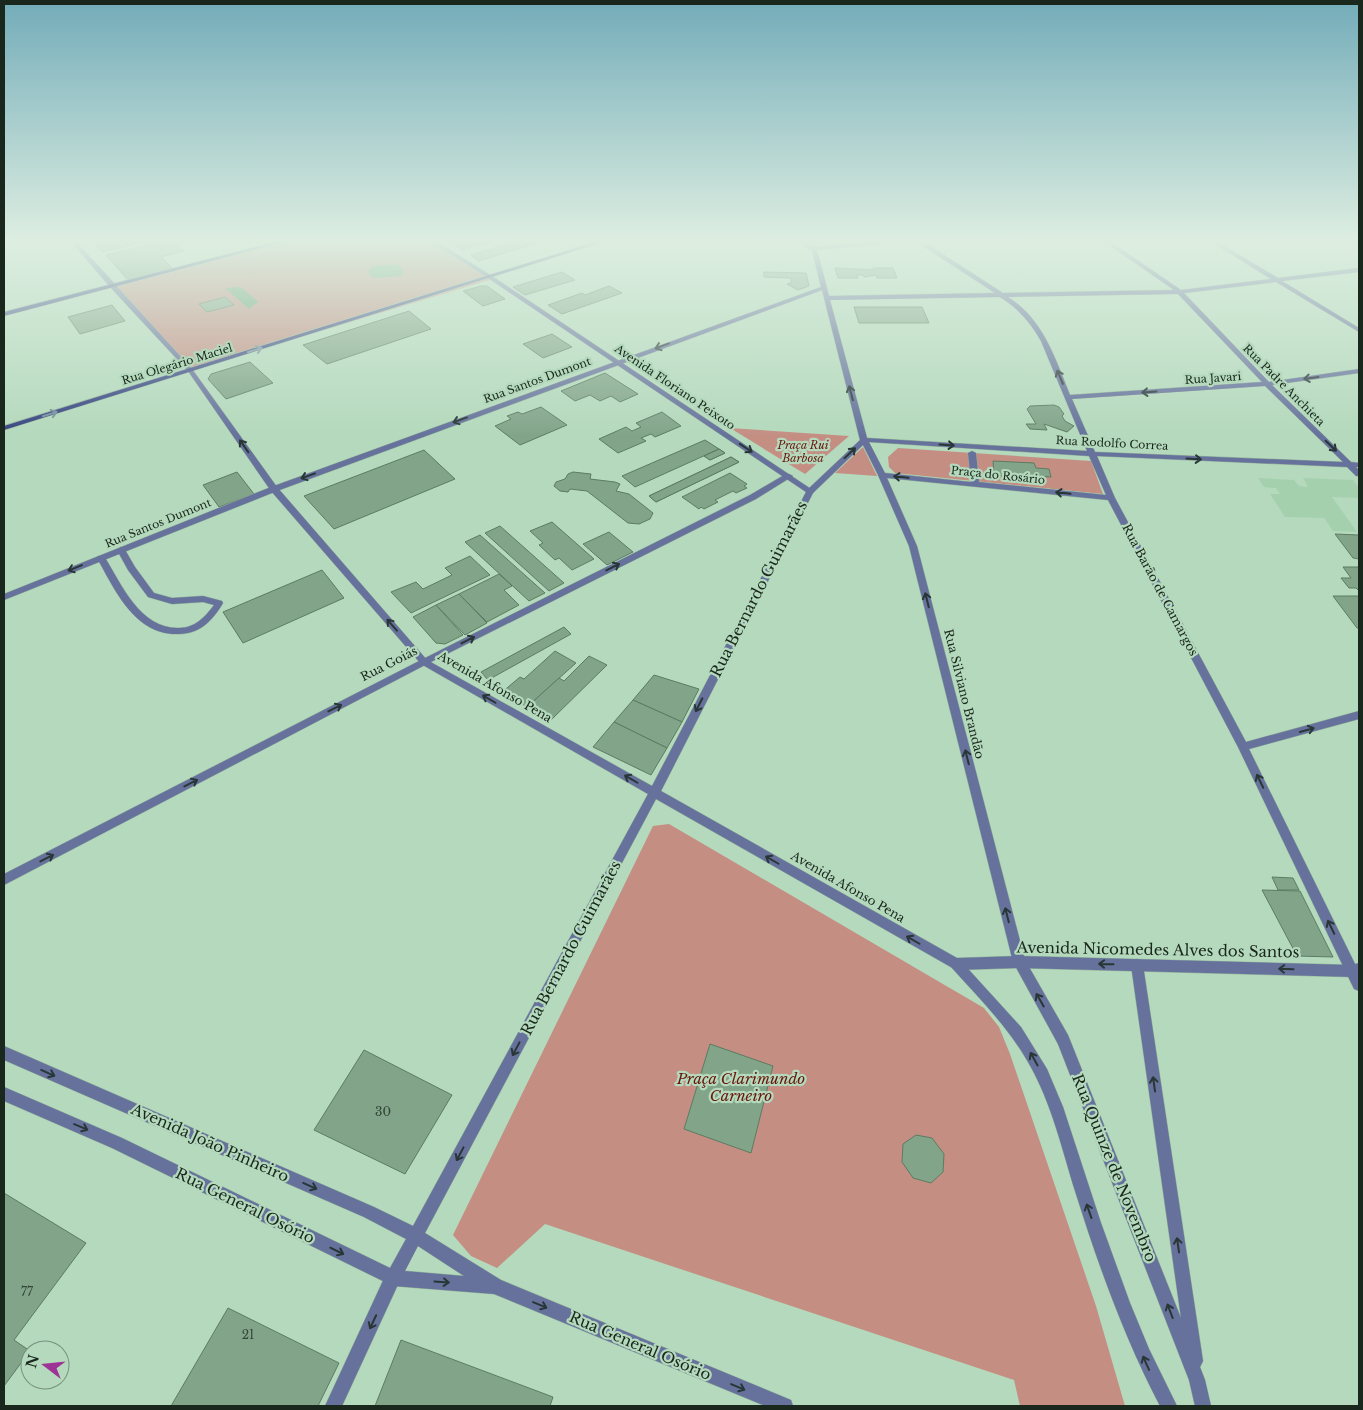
<svg xmlns="http://www.w3.org/2000/svg" width="1363" height="1410" font-family="'Libre Baskerville',serif">
	<rect width="100%" height="100%" fill="#b4d9bc"/>
	<path fill="#a5d0ae" d="M1258 478 1294 480 1299 486 1308 487 1303 478 1353 480 1359 488V498L1332 497 1357 532 1333 531 1324 518 1285 517 1270 494H1280L1276 488 1264 487Z"/>
	<g fill="#c48e83">
		<path d="M297 238H427L493 279 190 370 112 286Z"/>
		<path d="M730 428 849 436 805 474Z"/>
		<path d="M863 447 877 476 835 473Z"/>
		<path d="M898 448 1091 461 1103 494 895 473 889 467 888 457Z"/>
		<path d="M669 824 984 1008 999 1027 1010 1054 1096 1306 1125 1406H1020L1014 1380 545 1224 497 1268 471 1256 453 1235 653 826Z"/>
	</g>
	<g fill="#659f73">
		<path d="M398 264 404 272 401 276 373 278 368 272 372 266Z"/>
		<path d="M241 287 258 302 249 309 225 288Z"/>
	</g>
	<g fill="#82a589" stroke="#5b7c62">
		<path d="M115 238H159L102 252 95 243Z"/>
		<path d="M444 238H503L462 250Z"/>
		<path d="M527 238 536 243 479 261 471 255Z"/>
		<path d="M172 239 184 251 161 257 172 268 128 280 106 255Z"/>
		<path d="M835 268 874 270 873 268H893L897 278H877L876 275 864 277 863 275H857L858 278H838Z"/>
		<path d="M562 272 575 280 525 295 513 287Z"/>
		<path d="M764 272 806 273 809 286 798 290 787 284 791 283V278L764 277Z"/>
		<path d="M481 286H487L505 299 483 306 463 291Z"/>
		<path d="M609 286 622 293 562 314 548 305 582 293 585 295Z"/>
		<path d="M225 297 234 305 207 312 199 304Z"/>
		<path d="M112 305 125 321 80 334 68 317Z"/>
		<path d="M854 307H922L929 323H859Z"/>
		<path d="M409 311 431 329 327 364 303 345Z"/>
		<path d="M552 334 572 347 543 358 523 344Z"/>
		<path d="M250 362 273 383 226 399 208 379 211 374Z"/>
		<path d="M605 373 638 394 620 402 611 396 600 401 590 395 575 401 561 391Z"/>
		<path d="M1054 405 1059 407 1064 414 1062 416 1065 421 1074 426 1067 432 1044 424 1047 430 1030 429 1026 424H1036L1027 409 1030 406Z"/>
		<path d="M541 407 567 425 520 445 495 426 511 419 507 416 518 412 522 414Z"/>
		<path d="M662 412 681 426 655 437 651 434 641 438 646 441 618 453 599 439 626 427 632 431 641 427 636 423Z"/>
		<path d="M705 440 719 449 635 487 622 476Z"/>
		<path d="M719 449 725 453 710 460 704 456Z"/>
		<path d="M719 449 725 453 710 460 704 456Z"/>
		<path d="M424 450 455 479 334 529 304 496Z"/>
		<path d="M731 457 739 462 656 502 649 496Z"/>
		<path d="M731 457 739 462 656 502 649 496Z"/>
		<path d="M993 461 1034 463 1036 468 1049 469 1051 477 1037 476 1038 481 994 475Z"/>
		<path d="M237 472 254 494 219 507 203 485Z"/>
		<path d="M573 472 591 474 590 479 615 482 620 484 616 491 629 494 653 513 650 519 639 524 628 523 587 491 570 489 568 492 560 491 554 486 556 482 565 479 568 474Z"/>
		<path d="M730 473 747 484 744 486 747 488 736 493 733 491 715 500 718 502 704 509 701 507 699 509 682 497Z"/>
		<path d="M552 522 594 559 572 570 559 558 555 560 539 545 543 543 530 531Z"/>
		<path d="M500 526 564 583 549 591 485 533Z"/>
		<path d="M609 532 633 552 607 565 583 544Z"/>
		<path d="M1335 534 1359 535V559L1353 558Z"/>
		<path d="M480 535 545 593 529 601 465 542Z"/>
		<path d="M470 556 490 575 411 613 391 592 416 582 423 589 452 575 445 568Z"/>
		<path d="M1343 567H1359V591L1356 588H1349L1341 578H1351Z"/>
		<path d="M322 570 344 598 243 643 223 612Z"/>
		<path d="M499 574 512 586 504 590 519 605 487 622 459 594Z"/>
		<path d="M459 594 487 623 465 635 436 605Z"/>
		<path d="M1333 596H1359V628H1357Z"/>
		<path d="M436 605 463 635 445 644 436 643 413 617Z"/>
		<path d="M564 627 571 634 488 680 481 672Z"/>
		<path d="M555 651 576 663 527 707 501 693 520 677 524 679Z"/>
		<path d="M589 656 607 665 550 721 527 707 559 678 564 681Z"/>
		<path d="M654 675 699 689 682 722 633 700Z"/>
		<path d="M633 700 682 722 667 748 614 722Z"/>
		<path d="M614 722 667 748 651 775 593 747Z"/>
		<path d="M1272 877 1293 878 1299 890H1278Z"/>
		<path d="M1262 890 1300 891 1333 957 1297 956Z"/>
		<path d="M710 1044 773 1066 751 1153 684 1129Z"/>
		<path d="M364 1050 452 1095 405 1174 314 1130Z"/>
		<path d="M916 1135 932 1138 944 1154 943 1172 931 1183 913 1178 902 1162 903 1144Z"/>
		<path d="M4 1193 86 1243 14 1340 30 1351 4 1386Z"/>
		<path d="M228 1308 339 1363 318 1406H171Z"/>
		<path d="M401 1340 553 1397 550 1406H375Z"/>
	</g>
	<g fill="none" stroke-linecap="round" stroke-linejoin="round">
		<defs>
			<g id="service">
				<path d="M121 547 124 548 135 567 154 593 172 598 203 596 222 601 223 603C213 620 200 634 179 634 135 636 115 590 97 558L98 556H104C122 585 140 629 179 628 195 628 205 617 214 605L203 602 172 604 148 597 128 570 117 550Z"/>
				<path d="M956 958 960 960 1021 1027 1047 1069 1063 1107 1101 1223 1130 1303 1149 1349 1177 1406H1160C1125 1339 1099 1267 1076 1194 1062 1150 1052 1103 1028 1062 1008 1027 979 998 952 968L950 964 952 960Z"/>
			</g>
			<g id="minor">
				<path d="M787 238H794L810 246 808 238H814L816 247 909 238H931L921 240 1003 293 1174 290 1099 238H1105L1181 290 1271 279 1205 238H1211L1278 278 1359 268V272L1282 281 1359 328V332L1276 282 1184 293 1269 382 1359 369V373L1272 385 1351 462 1359 463V467H1356L1359 470V476H1356L1347 467 1097 456 1115 498 1246 742 1359 711V719L1249 749 1359 972V991L1354 989 1238 747 1108 500 887 478 917 546 1025 960 1068 1035 1181 1318 1131 965 1133 961 1137 959 1141 961 1143 965 1203 1361 1200 1367 1205 1380 1211 1406H1195L1189 1380 1058 1044 1013 962 909 546 878 475 863 445 813 493H807L806 491 860 440 822 290 277 491 4 600V594L271 487 821 287 812 250ZM915 241 995 293 829 296 817 250ZM1178 294 1262 382 1070 395C1055 358 1043 319 1008 297ZM1000 297C1018 308 1031 323 1041 341L1087 451 867 438 830 300ZM1265 386 1343 462 1095 452 1072 399ZM869 442 1089 456 1106 495 979 482 976 453 972 451 968 453 971 482 885 473Z"/>
				<path d="M1347 238H1353L1359 242V246Z"/>
				<path d="M786 474H789L793 476 756 499 427 664 4 885V874L421 660 750 495Z"/>
				<path d="M393 1270 399 1272 401 1278 342 1406H325L387 1272Z"/>
			</g>
			<path id="tertiary" d="M68 238H73L192 369 277 487 427 660 652 786 806 492 491 280 425 238H431L495 278 814 491 661 791 957 958 1019 956 1352 965 1359 963V975L1352 977 1019 968 956 970 656 799 425 1233 501 1280 791 1400 793 1406H765L494 1294 393 1286 112 1148 4 1101V1087L122 1138 390 1268 406 1239 364 1217 4 1060V1046L374 1207 413 1226 648 794 421 664 271 491 188 371 110 287ZM418 1246 464 1276 405 1271Z"/>
			<g id="secondary">
				<path d="M290 238H299L4 316V312Z"/>
				<path d="M608 238H616L4 430V426Z"/>
			</g>
		</defs>
		<use href="#service" stroke="#95b59c" stroke-width="1"/>
		<use href="#minor" stroke="#95b59c" stroke-width="1"/>
		<use href="#tertiary" stroke="#95b59c" stroke-width="1"/>
		<use href="#secondary" stroke="#95b59c" stroke-width="1"/>
		<use href="#service" fill="#66729c" fill-rule="evenodd"/>
		<use href="#minor" fill="#66729c" fill-rule="evenodd"/>
		<use href="#tertiary" fill="#66729c" fill-rule="evenodd"/>
		<use href="#secondary" fill="#374581" fill-rule="evenodd"/>
	</g>
	<defs><path id="oneway-shaft" d="M-6 0H5M1.5-3L5.5 0L1.5 3" fill="none" stroke-width="1.6" stroke-linecap="round" stroke-linejoin="round" transform="scale(1.25)"/></defs>
	<g stroke="#283636">
		<use href="#oneway-shaft" transform="translate(662 346) rotate(160)"/>
		<use href="#oneway-shaft" transform="translate(1060 377) rotate(-113)"/>
		<use href="#oneway-shaft" transform="translate(1311 378) rotate(172)"/>
		<use href="#oneway-shaft" transform="translate(1149 392) rotate(176)"/>
		<use href="#oneway-shaft" transform="translate(851 393) rotate(-105)"/>
		<use href="#oneway-shaft" transform="translate(460 420) rotate(160)"/>
		<use href="#oneway-shaft" transform="translate(947 445) rotate(4)"/>
		<use href="#oneway-shaft" transform="translate(244 446) rotate(-125)"/>
		<use href="#oneway-shaft" transform="translate(1331 446) rotate(44)"/>
		<use href="#oneway-shaft" transform="translate(746 448) rotate(34)"/>
		<use href="#oneway-shaft" transform="translate(850 453) rotate(-43)"/>
		<use href="#oneway-shaft" transform="translate(1194 459) rotate(3)"/>
		<use href="#oneway-shaft" transform="translate(308 476) rotate(160)"/>
		<use href="#oneway-shaft" transform="translate(901 477) rotate(-174)"/>
		<use href="#oneway-shaft" transform="translate(1063 493) rotate(-174)"/>
		<use href="#oneway-shaft" transform="translate(613 567) rotate(-27)"/>
		<use href="#oneway-shaft" transform="translate(75 568) rotate(158)"/>
		<use href="#oneway-shaft" transform="translate(927 600) rotate(-104)"/>
		<use href="#oneway-shaft" transform="translate(392 625) rotate(-131)"/>
		<use href="#oneway-shaft" transform="translate(468 640) rotate(-27)"/>
		<use href="#oneway-shaft" transform="translate(489 699) rotate(-150)"/>
		<use href="#oneway-shaft" transform="translate(699 705) rotate(117)"/>
		<use href="#oneway-shaft" transform="translate(335 708) rotate(-27)"/>
		<use href="#oneway-shaft" transform="translate(1307 730) rotate(-15)"/>
		<use href="#oneway-shaft" transform="translate(967 757) rotate(-104)"/>
		<use href="#oneway-shaft" transform="translate(631 779) rotate(-150)"/>
		<use href="#oneway-shaft" transform="translate(1260 781) rotate(-116)"/>
		<use href="#oneway-shaft" transform="translate(191 783) rotate(-27)"/>
		<use href="#oneway-shaft" transform="translate(47 858) rotate(-27)"/>
		<use href="#oneway-shaft" transform="translate(772 860) rotate(-150)"/>
		<use href="#oneway-shaft" transform="translate(1007 915) rotate(-104)"/>
		<use href="#oneway-shaft" transform="translate(1331 927) rotate(-116)"/>
		<use href="#oneway-shaft" transform="translate(913 940) rotate(-150)"/>
		<use href="#oneway-shaft" transform="translate(1106 964) rotate(-179)"/>
		<use href="#oneway-shaft" transform="translate(1286 969) rotate(-178)"/>
		<use href="#oneway-shaft" transform="translate(1040 1000) rotate(-120)"/>
		<use href="#oneway-shaft" transform="translate(516 1049) rotate(118)"/>
		<use href="#oneway-shaft" transform="translate(1034 1059) rotate(-119)"/>
		<use href="#oneway-shaft" transform="translate(48 1073) rotate(24)"/>
		<use href="#oneway-shaft" transform="translate(1154 1084) rotate(-98)"/>
		<use href="#oneway-shaft" transform="translate(81 1127) rotate(23)"/>
		<use href="#oneway-shaft" transform="translate(460 1154) rotate(118)"/>
		<use href="#oneway-shaft" transform="translate(310 1186) rotate(24)"/>
		<use href="#oneway-shaft" transform="translate(1089 1211) rotate(-109)"/>
		<use href="#oneway-shaft" transform="translate(1178 1245) rotate(-98)"/>
		<use href="#oneway-shaft" transform="translate(337 1251) rotate(26)"/>
		<use href="#oneway-shaft" transform="translate(442 1282) rotate(4)"/>
		<use href="#oneway-shaft" transform="translate(540 1305) rotate(23)"/>
		<use href="#oneway-shaft" transform="translate(1170 1311) rotate(-111)"/>
		<use href="#oneway-shaft" transform="translate(373 1322) rotate(115)"/>
		<use href="#oneway-shaft" transform="translate(1146 1363) rotate(-114)"/>
		<use href="#oneway-shaft" transform="translate(738 1387) rotate(23)"/>
	</g>
	<g stroke="#768f9e">
		<use href="#oneway-shaft" transform="translate(255 350) rotate(-17)"/>
		<use href="#oneway-shaft" transform="translate(50 414) rotate(-17)"/>
	</g>
	<linearGradient id="sky" x2="0" y2="1"><stop stop-color="#73acb9"/><stop offset="0.55" stop-color="#ddeee1"/><stop offset="1" stop-color="#ddeee1" stop-opacity="0"/></linearGradient>
	<rect width="1363" height="436" fill="url(#sky)"/>
	<g text-anchor="middle" stroke-width="4.5" stroke-linejoin="round" paint-order="stroke">
		<g font-size="11" fill="#19271c" stroke="#b4d9bc">
			<text transform="translate(177 364) rotate(-17)" y="4">Rua Olegário Maciel</text>
			<text transform="translate(1213 378) rotate(-4)" y="4">Rua Javari</text>
			<text transform="translate(537 380) rotate(-20)" y="4">Rua Santos Dumont</text>
			<text transform="translate(1284 385) rotate(45)" y="4">Rua Padre Anchieta</text>
			<text transform="translate(675 387) rotate(34)" y="4">Avenida Floriano Peixoto</text>
			<text transform="translate(1112 443) rotate(3)" y="4">Rua Rodolfo Correa</text>
			<text transform="translate(998 475) rotate(6)" y="4">Praça do Rosário</text>
			<text transform="translate(158 523) rotate(-22)" y="4">Rua Santos Dumont</text>
		</g>
		<g font-size="11" font-style="italic" fill="#69160b" stroke="#b4d9bc">
			<text x="803" y="449">Praça Rui<tspan x="803" dy="13">Barbosa</tspan></text>
		</g>
		<g font-size="12" fill="#19271c" stroke="#b4d9bc">
			<text transform="translate(1160 590) rotate(62)" y="4">Rua Barão de Camargos</text>
			<text transform="translate(389 664) rotate(-27)" y="4">Rua Goiás</text>
			<text transform="translate(495 687) rotate(30)" y="4">Avenida Afonso Pena</text>
			<text transform="translate(964 694) rotate(76)" y="4">Rua Silviano Brandão</text>
			<text transform="translate(848 887) rotate(30)" y="4">Avenida Afonso Pena</text>
		</g>
		<g font-size="12" fill="#334637">
			<text x="383" y="1116">30</text>
			<text x="27" y="1296">77</text>
			<text x="248" y="1339">21</text>
		</g>
		<g font-size="15" fill="#19271c" stroke="#b4d9bc">
			<text transform="translate(759 589) rotate(-63)" y="5">Rua Bernardo Guimarães</text>
			<text transform="translate(571 948) rotate(-62)" y="5">Rua Bernardo Guimarães</text>
			<text transform="translate(1158 950) rotate(1)" y="5">Avenida Nicomedes Alves dos Santos</text>
			<text transform="translate(210 1143) rotate(24)" y="5">Avenida João Pinheiro</text>
			<text transform="translate(1114 1168) rotate(68)" y="5">Rua Quinze de Novembro</text>
			<text transform="translate(245 1206) rotate(26)" y="5">Rua General Osório</text>
			<text transform="translate(640 1346) rotate(23)" y="5">Rua General Osório</text>
		</g>
		<g font-size="15" font-style="italic" fill="#69160b" stroke="#b4d9bc">
			<text x="741" y="1084">Praça Clarimundo<tspan x="741" dy="17">Carneiro</tspan></text>
		</g>
	</g>
	<rect width="1363" height="1410" fill="none" stroke="#19271c" stroke-width="10"/>
	<g transform="translate(45 1365) rotate(286)"><circle r="24" fill="#b4d9bc" stroke="#76927c"/>
	<path d="M0-4L9 19L0 12L-9 19Z" fill="#9d3394"/>
	<text y="-8" font-size="14" font-weight="bold" text-anchor="middle" fill="#19271c">N</text>
	</g>
</svg>
